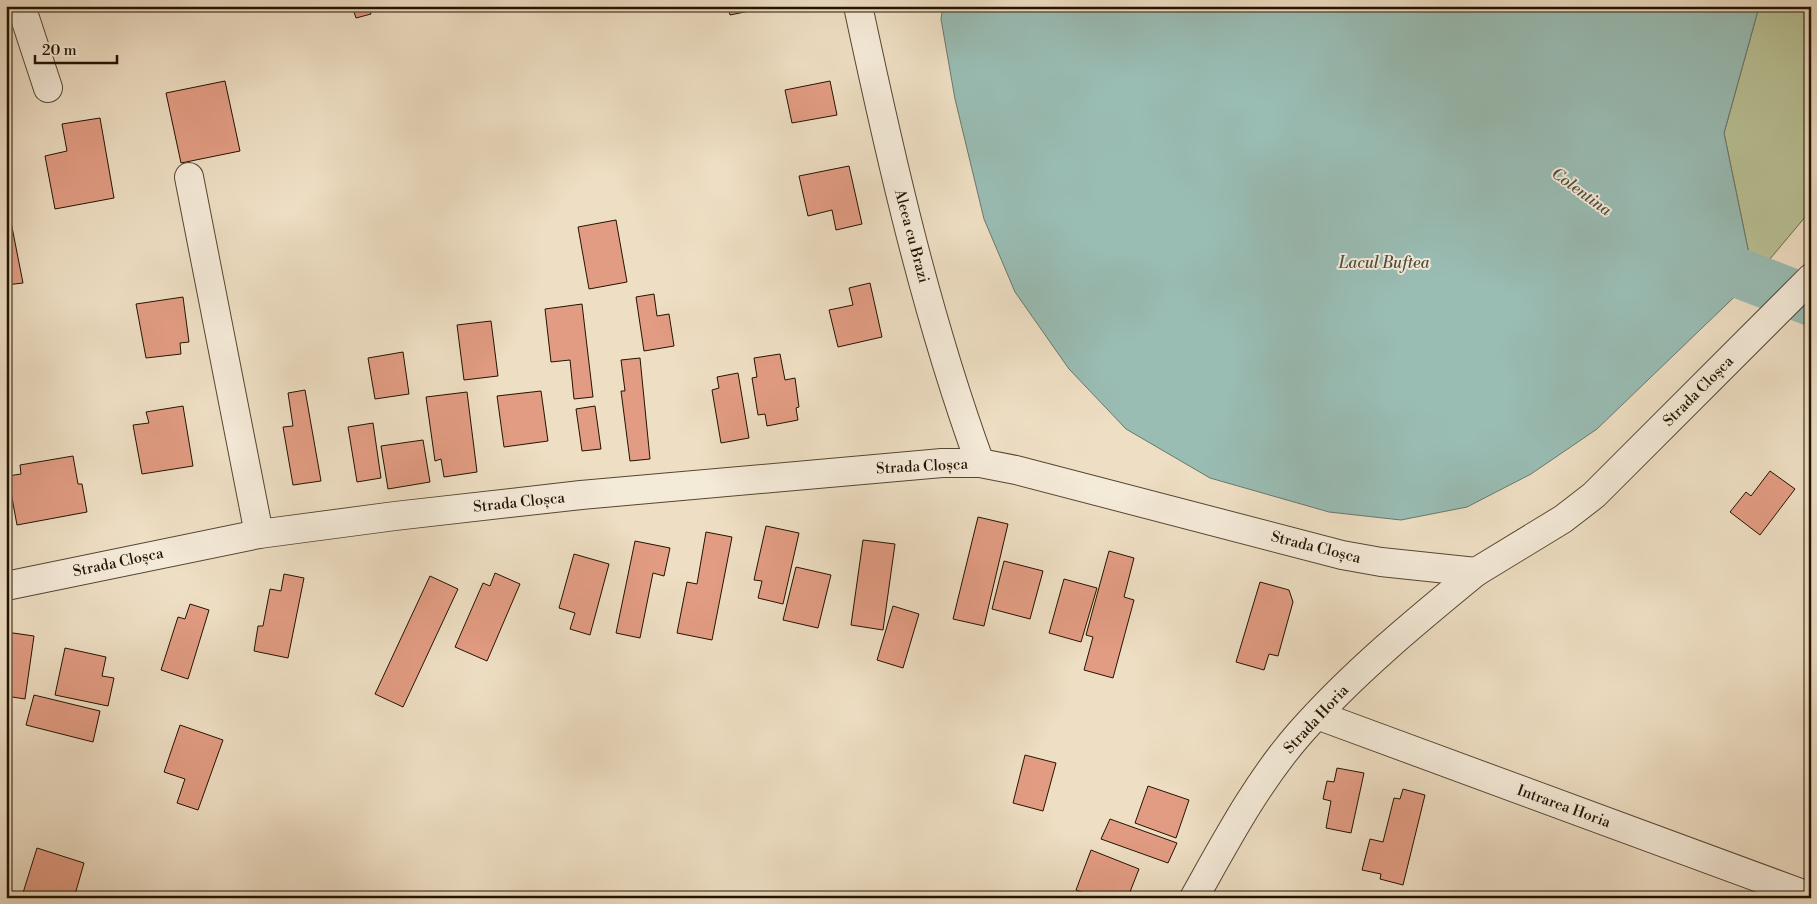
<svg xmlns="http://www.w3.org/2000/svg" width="1817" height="904" font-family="'Libre Bodoni',serif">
	<rect width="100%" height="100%" fill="#eedec3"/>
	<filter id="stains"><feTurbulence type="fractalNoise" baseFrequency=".004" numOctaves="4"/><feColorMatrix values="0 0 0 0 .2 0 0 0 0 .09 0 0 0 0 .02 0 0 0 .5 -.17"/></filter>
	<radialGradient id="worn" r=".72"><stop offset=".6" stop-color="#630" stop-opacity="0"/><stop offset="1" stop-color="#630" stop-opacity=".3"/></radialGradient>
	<path fill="#b8c195" stroke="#6e6a4a" d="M1761 6H1811V210L1754 278 1724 133 1757 14Z"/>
	<path fill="#99bcb3" stroke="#6a786b" d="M943 6H1761L1757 14 1724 133 1754 278 1597 429 1531 474 1467 507 1401 520 1329 512 1210 478 1126 429 1069 369 1015 292 984 219 955 99 941 19Z"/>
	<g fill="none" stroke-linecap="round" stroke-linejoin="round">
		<path stroke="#99bcb3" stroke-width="50" d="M1689 254 1811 301"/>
	</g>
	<g fill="#e29c83" stroke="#231300">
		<path d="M352 6H369L371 14 356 18Z"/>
		<path d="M728 6H774L730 15Z"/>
		<path d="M225 81 240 151 181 163 166 93Z"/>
		<path d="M830 81 837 115 792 123 785 90Z"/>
		<path d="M100 118 114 198 55 209 45 156 67 151 62 124Z"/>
		<path d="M849 166 862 224 836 230 832 210 808 216 799 176Z"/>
		<path d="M616 220 627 282 589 289 578 227Z"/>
		<path d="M6 222H11L23 283 6 285Z"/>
		<path d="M870 283 882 337 838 347 829 310 853 305 849 288Z"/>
		<path d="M654 294 657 316 669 314 674 346 644 351 636 297Z"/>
		<path d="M183 297 189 342 180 343 181 354 146 358 136 304Z"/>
		<path d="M582 304 593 397 574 399 570 360 551 362 545 309Z"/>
		<path d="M491 321 498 376 464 380 457 325Z"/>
		<path d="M403 352 409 394 375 399 368 358Z"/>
		<path d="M780 354 785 380 795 378 799 407 796 408 798 420 767 426 765 414 758 415 752 378 757 377 754 358Z"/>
		<path d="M640 358 650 459 630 461 621 391H625L621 360Z"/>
		<path d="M738 373 749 438 721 443 712 390 719 388 717 377Z"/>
		<path d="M305 390 321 481 293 485 283 427 293 426 288 393Z"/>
		<path d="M541 391 548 441 504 447 497 396Z"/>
		<path d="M467 392 477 472 444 477 441 459 435 461 426 397Z"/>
		<path d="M183 406 193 466 142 474 133 425 149 423 146 412Z"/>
		<path d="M595 406 601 449 582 451 576 409Z"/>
		<path d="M373 423 381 478 357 482 348 427Z"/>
		<path d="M423 440 430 482 388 489 381 446Z"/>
		<path d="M73 456 78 484H82L87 512 17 525 8 476 21 474 20 465Z"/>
		<path d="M1770 471 1795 489 1760 535 1730 512 1746 492 1751 496Z"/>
		<path d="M978 517 1008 524 984 626 953 619Z"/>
		<path d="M766 526 799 533 783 604 758 598 762 581 754 580Z"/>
		<path d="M706 532 732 537 712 640 677 633 687 582 697 584Z"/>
		<path d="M863 540 895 544 883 630 851 625Z"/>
		<path d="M635 541 670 548 664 576 653 573 640 638 616 633Z"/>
		<path d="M1109 551 1134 558 1124 597 1134 600 1113 678 1084 670 1093 637 1086 635Z"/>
		<path d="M574 554 609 564 590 635 570 629 575 613 559 608Z"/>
		<path d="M1004 561 1043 571 1030 619 992 609Z"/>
		<path d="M796 567 831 575 818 628 783 620Z"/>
		<path d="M495 573 520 584 487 661 455 647 483 583 490 586Z"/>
		<path d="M284 574 304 578 288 658 254 651 258 626H263L270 589 281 591Z"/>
		<path d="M430 576 458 589 403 707 375 694Z"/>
		<path d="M1064 579 1097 588 1081 642 1049 633Z"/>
		<path d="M1260 582 1289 590 1293 602 1278 656 1269 654 1264 670 1236 662Z"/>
		<path d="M190 604 209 610 188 679 161 670 178 617 185 619Z"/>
		<path d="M893 606 919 614 903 668 877 660Z"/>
		<path d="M6 632 34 636 25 699 6 696Z"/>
		<path d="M65 648 106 657 102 676 114 678 108 706 55 695Z"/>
		<path d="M34 695 100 711 93 742 26 725Z"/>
		<path d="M180 725 223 740 198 810 177 803 185 779 164 772Z"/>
		<path d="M1025 755 1056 763 1043 811 1013 803Z"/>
		<path d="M1337 768 1364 773 1351 833 1326 828 1331 801 1323 799 1327 781 1334 782Z"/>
		<path d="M1148 786 1189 800 1176 838 1135 823Z"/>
		<path d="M1403 789 1425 795 1403 885 1380 879 1381 874 1362 870 1370 839 1383 842 1394 798 1400 799Z"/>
		<path d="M1110 819 1177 843 1168 863 1101 839Z"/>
		<path d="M37 848 84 863 74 898H27L22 896Z"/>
		<path d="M1091 850 1139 869 1128 897 1114 892 1112 898H1097L1076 890Z"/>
	</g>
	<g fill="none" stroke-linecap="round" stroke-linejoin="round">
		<defs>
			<g id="minor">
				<path d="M21 6 48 88"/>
				<path d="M858 6C891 160 926 315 980 463"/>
				<path d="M189 177 259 534"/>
				<path d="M1317 715 1811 897"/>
				<path d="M1194 898C1226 841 1257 782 1300 733 1353 673 1415 622 1476 572"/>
			</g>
			<path id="tertiary" d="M6 586 259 534 395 516 581 495 942 463H980L1016 470 1342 555 1381 562 1476 572 1563 519 1594 495 1811 278"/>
		</defs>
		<use href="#minor" stroke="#564631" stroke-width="30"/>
		<use href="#tertiary" stroke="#564631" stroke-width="30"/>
		<use href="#minor" stroke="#f4ead8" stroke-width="28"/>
		<use href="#tertiary" stroke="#f4ead8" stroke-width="28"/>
	</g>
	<g text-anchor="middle" stroke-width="4" stroke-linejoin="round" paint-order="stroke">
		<g font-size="15" fill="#231300" stroke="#f4ead8">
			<text transform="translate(912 236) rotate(75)" y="5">Aleea cu Brazi</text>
			<text transform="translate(1698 391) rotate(-45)" y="5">Strada Cloșca</text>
			<text transform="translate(922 466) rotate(-3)" y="5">Strada Cloșca</text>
			<text transform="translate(519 502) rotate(-6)" y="5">Strada Cloșca</text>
			<text transform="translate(1316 547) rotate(14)" y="5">Strada Cloșca</text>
			<text transform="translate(118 562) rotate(-12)" y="5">Strada Cloșca</text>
			<text transform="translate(1316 719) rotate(-47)" y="5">Strada Horia</text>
			<text transform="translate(1564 806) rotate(20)" y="5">Intrarea Horia</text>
		</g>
		<g font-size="16" font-style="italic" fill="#4c4e3f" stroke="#f4ead8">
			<text transform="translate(1582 191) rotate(36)" y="6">Colentina</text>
			<text x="1384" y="268">Lacul Buftea</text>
		</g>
	</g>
	<rect width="1817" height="904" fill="none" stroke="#eedec3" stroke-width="25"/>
	<rect x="8" y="8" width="1802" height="889" fill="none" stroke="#231300" stroke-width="2.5"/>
	<rect x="12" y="12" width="1792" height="879" fill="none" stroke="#231300"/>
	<path d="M35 55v8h82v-8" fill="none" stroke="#231300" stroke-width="2.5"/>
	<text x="42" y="55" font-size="15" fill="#231300" stroke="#f4ead8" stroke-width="4" paint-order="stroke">20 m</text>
	<rect width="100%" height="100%" filter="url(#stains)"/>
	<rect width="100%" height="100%" fill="url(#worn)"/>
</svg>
